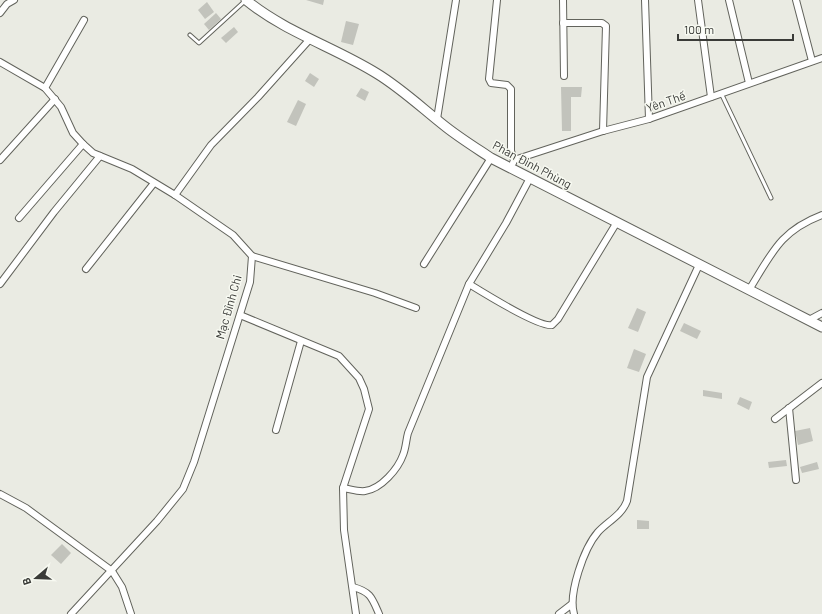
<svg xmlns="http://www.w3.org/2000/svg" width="822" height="614" font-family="Barlow,sans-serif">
	<rect width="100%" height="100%" fill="#eaebe3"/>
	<g fill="#c2c3bc">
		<path d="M306 0H324L323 5Z"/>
		<path d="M207 2 214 12 205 19 198 10Z"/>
		<path d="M216 13 221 19 209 30 204 24Z"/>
		<path d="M346 21 359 24 353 45 341 42Z"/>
		<path d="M234 27 238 32 226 43 221 38Z"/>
		<path d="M310 73 319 79 314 87 305 81Z"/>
		<path d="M561 87H582L581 97H571V131H562Z"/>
		<path d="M361 88 369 92 365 101 356 96Z"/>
		<path d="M298 100 306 104 296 126 287 122Z"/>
		<path d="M637 308 646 312 638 332 628 328Z"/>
		<path d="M684 323 701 331 697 339 680 331Z"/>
		<path d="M634 349 646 354 639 372 627 368Z"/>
		<path d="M703 390 722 393V399L703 396Z"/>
		<path d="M740 397 752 402 749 410 737 404Z"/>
		<path d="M810 428 813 441 798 445 795 431Z"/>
		<path d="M786 460 787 466 769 468 768 462Z"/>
		<path d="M817 462 819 469 802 473 800 467Z"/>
		<path d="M637 520 649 521V529H637Z"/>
		<path d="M62 544 71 553 61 564 51 555Z"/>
	</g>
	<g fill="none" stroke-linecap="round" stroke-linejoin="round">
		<defs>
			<g id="lane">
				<path d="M190 35 199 43 245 1"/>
				<path d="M721 93 771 198"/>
			</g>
			<g id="street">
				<path d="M497 0 489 79 491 83 507 85 511 89V151L514 160 513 163"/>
				<path d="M563 0 564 76"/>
				<path d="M645 0 649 119"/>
				<path d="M698 0 711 97"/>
				<path d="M729 0 749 83"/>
				<path d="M796 0 812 61"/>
				<path d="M0 13 7 4 14 0"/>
				<path d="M563 23H602L606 26 603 131"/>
				<path d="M0 62 45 88 61 107 73 133 83 144 93 153 132 169 175 195 233 235 252 256 250 282 194 462 183 489 157 521 71 614"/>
				<path d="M45 88 84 20"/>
				<path d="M437 119 456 0"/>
				<path d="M0 160 55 99"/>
				<path d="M514 160 603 131 649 119 822 58"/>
				<path d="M175 195 211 145 258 97 310 39"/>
				<path d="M19 218 83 144"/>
				<path d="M252 256 375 293 416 308"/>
				<path d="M424 264 491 158"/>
				<path d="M86 269 154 183"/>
				<path d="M0 284 54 212 100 156"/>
				<path d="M469 284C482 292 540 328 552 325L558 319 617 222"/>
				<path d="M749 290C772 253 780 231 822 215"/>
				<path d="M240 315 339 356 359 378 364 389 369 409 343 488 344 530 356 614"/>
				<path d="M809 320 822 313"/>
				<path d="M789 408 796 480"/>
				<path d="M775 419 822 383"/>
				<path d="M276 430 301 341"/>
				<path d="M343 488C350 489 358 492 365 491 381 489 398 469 403 455 406 448 406 440 408 433L469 284 506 223 530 178"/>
				<path d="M0 494 26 508 112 571 122 587 131 614"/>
				<path d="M353 587C371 592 372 598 379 614"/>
				<path d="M559 614 572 604"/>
				<path d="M574 614C568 594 584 548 598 532 607 522 622 515 627 501L647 377 699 265"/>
			</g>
			<path id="secondary" d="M246 0C285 32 334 47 376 73 401 88 423 109 446 127 460 138 476 148 491 158L822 327"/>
		</defs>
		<use href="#lane" stroke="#62635c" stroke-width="5"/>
		<use href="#street" stroke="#62635c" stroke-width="8"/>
		<use href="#secondary" stroke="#62635c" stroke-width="11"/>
		<use href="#lane" stroke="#fff" stroke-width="3"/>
		<use href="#street" stroke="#fff" stroke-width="6"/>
		<use href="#secondary" stroke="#fff" stroke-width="9"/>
	</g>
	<g text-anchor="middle" stroke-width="3" stroke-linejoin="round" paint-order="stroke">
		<g font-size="12" fill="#3a3b38" stroke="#f7f9f1">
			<text transform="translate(666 102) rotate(-19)" y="4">Yên Thế</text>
			<text transform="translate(532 165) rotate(28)" y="4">Phan Đình Phùng</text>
			<text transform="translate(229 307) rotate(-74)" y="4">Mạc Đỉnh Chi</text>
		</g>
	</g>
	<g transform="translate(36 578) rotate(251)" stroke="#f7f9f1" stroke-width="3" paint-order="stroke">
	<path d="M0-3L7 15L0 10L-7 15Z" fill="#3a3b38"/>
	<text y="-6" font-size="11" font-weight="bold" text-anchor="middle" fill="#3a3b38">B</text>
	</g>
	<path d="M678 34v6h115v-6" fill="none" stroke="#3a3b38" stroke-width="2"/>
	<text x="684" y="34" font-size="12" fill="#3a3b38" stroke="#f7f9f1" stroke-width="3" paint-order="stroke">100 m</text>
</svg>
